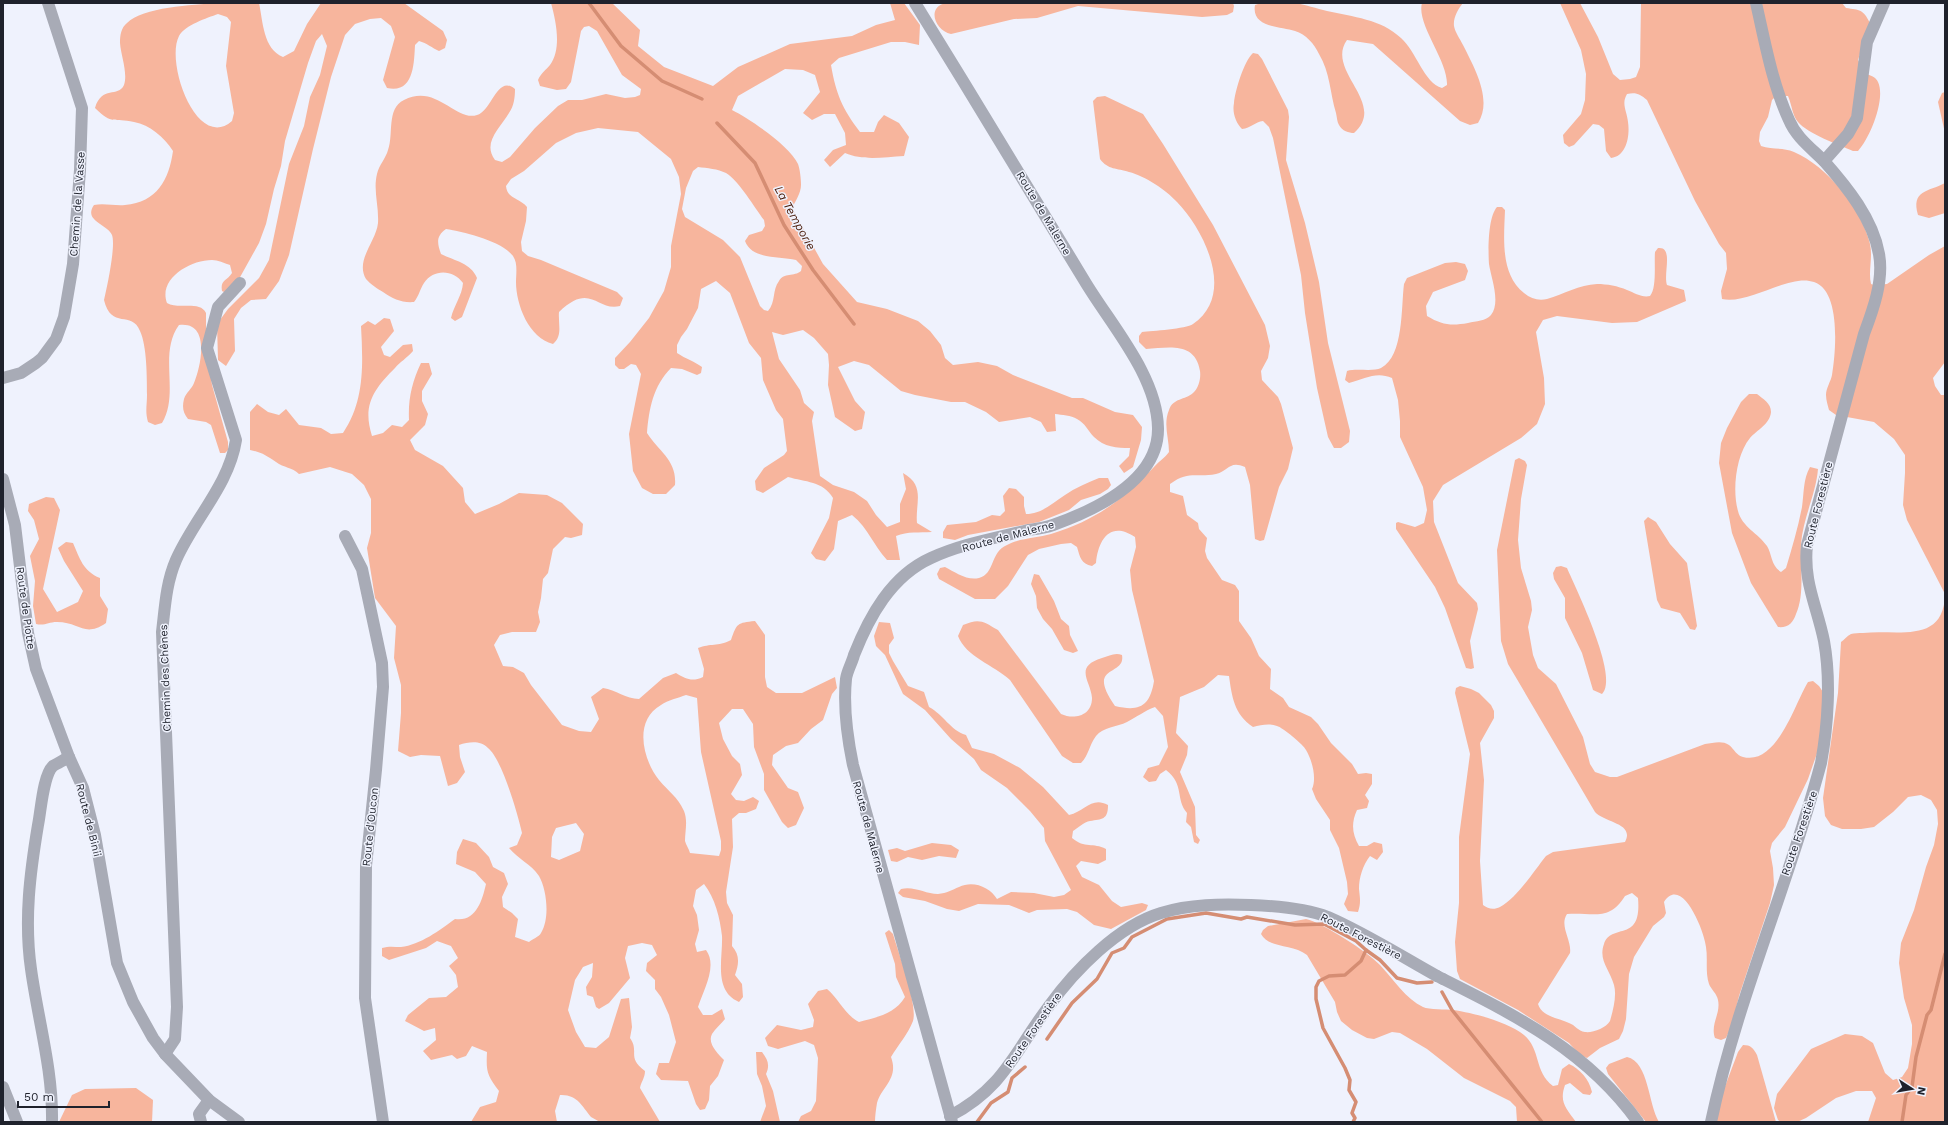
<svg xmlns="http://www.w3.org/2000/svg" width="1948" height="1125" font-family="'Work Sans',sans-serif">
	<rect width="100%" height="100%" fill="#eff2fd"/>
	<g fill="#f7b59d" fill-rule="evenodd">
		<path d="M216 3H259C263 21 263 49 283 57L294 51 307 24 321 3H404L443 31 447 40 445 48 439 51C432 48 427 43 419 41L415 45C414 63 414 94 387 88L383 80 395 37 391 26 381 18 370 19 355 24 345 35 331 77 313 149 289 255 279 281 266 299 251 300 241 308 234 319 235 351 226 366 218 360 217 324 228 309 259 278 269 260 289 164 304 126 310 97 320 75 327 46 322 34 316 41 308 63 285 141 281 166 274 189 266 224 259 243 239 279 226 293 222 291C220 280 227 281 232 273L230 265C224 263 218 260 212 260 190 260 158 279 167 303 178 310 200 300 206 313V342L212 385 228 442V450L225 453H220L211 425 206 422 188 419C183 413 182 407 184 399 186 392 192 389 194 383 201 366 211 321 179 325 158 354 180 393 162 423L155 425 148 422C145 412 147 405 147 395 147 378 147 346 140 331 132 310 111 330 104 300 107 287 116 246 112 235 107 224 83 221 94 205 104 203 115 206 125 205 157 202 169 180 173 151 164 137 150 125 134 122 113 117 113 126 95 108 102 85 118 98 124 85 128 73 121 56 120 43 120 35 121 28 127 23 142 7 194 5 216 3ZM218 14 227 17 231 22 226 66 234 113 232 121C197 152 165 63 179 36 185 25 207 18 218 14Z"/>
		<path d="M551 3H612L640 30 638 46 664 67 713 86 738 67 790 44 852 36 876 25 895 20 890 3H904L920 25 919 45 905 42H891L839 58 831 65C836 94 842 108 860 132H874L878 122 884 115 899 123 909 137 904 156C884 157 863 161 845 153L830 167 824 160 833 150 846 145 845 133 835 114H824L812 120 803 113 820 92 815 75 803 70 785 69 738 96 732 110C750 119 790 146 798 164 800 169 801 180 801 185 801 193 795 202 792 208L823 264 857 302 887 309 918 321 930 331 941 345 945 358 953 365 978 362 997 366 1013 375 1072 398H1083L1115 412 1133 415 1142 427 1141 440 1133 467 1124 473 1119 466 1129 456 1130 448C1117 448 1104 447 1094 437 1088 431 1085 423 1077 419 1071 415 1062 415 1055 414L1056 431 1047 432 1041 422 1030 417 999 422 986 412 965 402H951L915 395 901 391 869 365 854 361 838 367 855 401 865 412 862 429 855 431 835 417 828 385 829 365 828 354 814 338 803 330 783 335 772 332 779 359 800 390 804 403 814 412 812 421 820 476 833 485 854 492 867 501 876 515 887 527 900 522V504L906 489 903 473C926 486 915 503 917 523L932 532C919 533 908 531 896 536L900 560H887C873 545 869 529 852 515L838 521 834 549 825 561 816 559 811 553 829 518 833 498C823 481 805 482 788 477L763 493 756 490 755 481 764 468 784 455 787 451 783 419 776 410 763 380 761 358 749 343 730 293 716 281 701 289 698 308 687 329 681 337 677 345V353C686 359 694 361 702 367L701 373 697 375 682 369 671 368C653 386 649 409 647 433 659 452 677 460 675 485L666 494H653L642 488 633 471 629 434 641 374 636 365 631 364 624 369H619L615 365V358L630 342 649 318 664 291 671 267V246L681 194 679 177 671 159 638 132 598 128 576 133 556 143 524 171 511 179 506 186C507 199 520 198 527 207L526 221 521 242 522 251 528 256 541 260 617 292 623 298 620 306C597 312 591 281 559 312 558 324 563 336 553 344 529 338 516 305 516 282 516 274 518 263 513 256 502 241 464 232 446 229 436 236 437 243 441 254 455 261 471 263 477 278L462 317 455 321 451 318C454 305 462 296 463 283 454 270 434 268 424 283 420 289 419 296 414 302 402 303 393 299 383 292 378 289 370 284 366 279 355 260 376 242 378 223 379 206 373 190 377 174 379 165 386 158 388 150 394 134 386 109 404 100 436 83 456 122 477 115 492 111 497 74 515 89 515 97 514 106 509 113 500 128 482 143 495 160L502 162 510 157 535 128 558 106 568 100H582L606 94 625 98 635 97 640 95 641 89 622 75 597 31 589 26 584 27 581 31 571 82 566 89 557 90 540 86 538 80C541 73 546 70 550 65 562 49 556 21 551 3ZM698 167C707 168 718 169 726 173 740 182 754 207 764 220L765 226 762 231 749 235 745 241C752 260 780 256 796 260L802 266 801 271C794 277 784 272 779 281 772 290 776 302 768 311L764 310 760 306 740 257 723 240 685 217 682 209 686 188 693 171Z"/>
		<path d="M946 3H1233L1234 6 1233 12 1227 15 1202 17 1078 6 1037 18 1014 19 951 34C935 31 926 7 946 3Z"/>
		<path d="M1261 3C1272 3 1283 2 1294 3 1305 4 1317 9 1327 11 1353 17 1381 19 1401 38 1416 51 1424 83 1442 88L1447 85C1448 60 1416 24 1422 3H1463C1458 9 1453 18 1454 26 1455 32 1460 39 1463 45 1474 67 1493 100 1478 123L1470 125 1460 121 1373 44 1347 40C1325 71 1388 103 1354 133 1349 133 1342 131 1339 125 1337 122 1337 117 1336 113 1330 93 1330 72 1319 54 1314 44 1306 34 1295 31 1280 26 1251 28 1255 5Z"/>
		<path d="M1560 3H1580L1598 37 1613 74 1620 80 1630 79 1636 77 1640 67 1641 3H1842L1846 8C1860 10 1863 9 1870 23L1858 60 1866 74C1870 75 1876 77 1878 82 1886 99 1870 138 1858 151H1853C1839 145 1808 134 1798 122 1792 115 1792 105 1788 96H1776L1772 100 1768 117 1760 132 1759 141 1761 146C1771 150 1783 147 1794 152 1827 166 1862 209 1870 244 1873 258 1868 271 1871 284L1874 285 1887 284 1929 255 1945 246V362L1933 378 1935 386 1941 395H1945V1122H1868L1876 1098 1872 1091H1856L1836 1098 1806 1118 1797 1122H1781L1778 1120 1774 1108 1777 1094 1811 1049 1845 1034 1862 1036 1873 1043 1885 1073 1893 1080 1902 1077 1908 1068 1912 1044V1025L1904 998 1899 963 1901 943 1914 910 1926 867 1934 845 1938 824 1937 810 1931 800 1921 795 1908 797 1893 812 1874 827 1861 829H1842L1831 825 1825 816 1823 798 1838 693 1841 642C1844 640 1847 636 1851 634 1854 633 1859 633 1863 633 1897 629 1944 645 1945 594L1907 520 1903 505 1905 473V455L1894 439 1874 422 1836 415 1829 410C1828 406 1826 400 1826 395 1826 388 1831 381 1832 375 1836 351 1841 291 1814 282 1790 273 1749 305 1722 299L1721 291 1727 269 1726 253 1719 244 1695 201 1647 100C1640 94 1636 92 1627 94 1621 104 1627 111 1628 122 1630 135 1627 156 1611 158L1606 151 1604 129 1599 125 1593 124 1574 145 1569 147 1564 143 1563 135 1581 114 1585 100 1586 74 1581 50Z"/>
		<path d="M1253 53 1258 54 1262 59 1288 110 1289 117 1286 160 1305 223 1319 282 1328 343 1350 431 1349 442 1341 448H1334L1328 437 1317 388 1305 313 1301 275 1273 138 1269 127 1263 121C1255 122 1251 128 1242 129 1236 123 1232 113 1234 103 1235 91 1244 61 1253 53Z"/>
		<path d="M1945 92V133L1938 102 1942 93Z"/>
		<path d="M1105 96 1143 114 1163 144 1213 225 1265 325 1270 346 1268 358 1261 371 1262 380 1278 397 1281 404 1293 448 1288 469 1279 487 1264 540 1260 541 1255 539 1250 485 1245 467C1229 460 1229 471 1216 474 1196 478 1189 470 1170 484V492L1183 496 1187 515 1198 523 1199 529 1207 538 1205 551 1207 558 1222 580 1235 585 1239 591V621L1251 638 1259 656 1271 669 1270 689 1283 698 1289 707 1311 717 1318 724 1331 743 1352 764 1358 774 1366 773 1372 774V784L1365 795 1369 801 1367 808 1357 810C1351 823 1352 834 1359 846H1367L1374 842 1382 844 1383 852 1377 860 1370 856C1363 865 1359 877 1359 889 1360 898 1361 903 1358 912L1348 911 1344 904 1348 894 1347 882 1339 848 1330 830V820L1316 799 1312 789C1317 778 1312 760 1306 750 1304 745 1282 727 1277 726 1269 723 1261 725 1253 727 1234 714 1232 697 1229 676L1218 675 1204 687 1180 697 1176 733 1188 746 1187 755 1180 772 1195 807 1196 835 1200 840 1198 844 1194 842 1191 827 1186 822 1187 813C1175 799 1185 785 1166 770L1160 774 1156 781 1149 782 1143 777 1148 768 1159 765 1168 747 1163 716 1155 707C1144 711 1137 717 1127 722 1117 727 1103 727 1096 736 1089 745 1089 755 1081 763H1073L1062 756 1010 680C994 665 966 657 958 636L963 625C979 618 983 621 998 630L1061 714C1074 720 1092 716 1092 698 1091 681 1073 667 1102 658 1109 656 1115 652 1122 655 1126 677 1085 663 1115 706 1140 712 1150 706 1154 681L1132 590 1130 570 1136 547 1135 537C1110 520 1098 540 1096 563L1092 566C1081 564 1080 557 1077 547L1071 543 1061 544 1039 549 1028 555 1008 586 995 599H975L939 579 937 574 940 568 945 567C955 572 967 581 979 578 995 574 990 552 1007 545 1020 538 1037 538 1051 534 1096 520 1121 501 1154 467 1159 461 1165 458 1169 452 1169 438 1163 424 1169 410 1173 398 1185 400 1193 393 1199 388 1201 378 1200 371 1195 341 1168 348 1146 349L1139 342V336L1142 332C1152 331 1186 329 1193 324 1236 295 1205 231 1177 202 1166 190 1145 176 1129 172 1117 168 1108 170 1100 159L1093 101 1097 97Z"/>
		<path d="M1945 183V213L1929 218 1918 215C1911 190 1928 192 1945 183Z"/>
		<path d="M1497 207H1502L1505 210C1504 238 1500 274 1524 293 1531 299 1539 301 1547 299 1564 294 1579 285 1597 284 1607 284 1618 286 1627 290 1635 293 1642 298 1650 296 1657 288 1654 263 1655 252L1658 248C1674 246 1663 274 1667 285L1684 290 1686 301 1637 322 1612 323 1557 316 1543 320 1536 332 1544 378 1545 404 1537 424 1521 438 1443 485 1433 501 1434 522 1458 583 1477 603 1478 609 1470 641 1474 668 1471 669 1466 668 1445 608 1435 587 1396 529V523L1398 522 1415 527 1424 523 1427 510 1423 487 1400 437V421L1398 400 1392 378C1376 371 1365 379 1349 383L1345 380 1347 371C1356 368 1373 372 1381 368 1404 356 1401 306 1404 284L1407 278 1445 263 1456 262 1465 264 1468 271 1465 280 1433 292 1426 306 1427 316C1442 325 1451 326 1468 323 1476 321 1486 321 1491 315 1501 302 1491 278 1489 264 1488 250 1488 217 1497 207Z"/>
		<path d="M384 318 390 319 394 331 381 347 384 355 390 357 403 345 412 344 413 351C407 358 400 362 395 368 374 389 362 405 372 436L383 433 392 425 402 427 409 420C408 399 412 382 421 363H429L432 374 422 391V401L428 414 425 425 410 440 415 450 443 466 463 488 465 502 475 514 499 504 519 493 547 495 562 503 583 524 582 535 571 538 565 537 553 549 548 573 543 579 541 598 538 612 540 622 536 632H512L500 635 494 645 503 666 513 667 524 673 531 685 562 725 579 731 591 732 599 719 591 697 603 688C616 690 626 699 639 699L663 678 676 673C686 679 692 682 703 677L704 669 698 648C711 643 717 647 731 640 737 623 737 623 755 621L765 635V677L767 687 776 693H802L835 677 837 688 832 694 823 720 811 729 798 743 786 746 773 755 772 765 788 788 798 792 804 808 796 825 788 828 782 822 764 790V774L754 747 753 724 743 709H732L719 723 723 739 732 756 740 764 742 775 731 794 736 800 744 801 753 797 759 801 756 809 746 813H739L732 819 733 847 726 892 727 903 733 915 732 946C740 955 739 964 735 975L742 984 743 997 739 1002C713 991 723 958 722 936 720 918 715 898 704 884L696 890 693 906 697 915 699 930 695 944 697 952 706 950C718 966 703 991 698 1007L703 1015H712L722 1009 725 1019C721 1024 715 1029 712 1034 707 1043 718 1054 724 1060L718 1076 710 1086 709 1100 705 1109 700 1110 696 1104 688 1081 661 1080 656 1074 659 1063H669L676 1042 669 1015 661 997 655 989V980L646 971 647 963 657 955 652 945 642 943 628 946 625 958 630 978 609 1003 599 1009 596 1007 593 997 587 995 586 987 592 977 593 963 583 967 575 980 568 1010 576 1032 585 1047 596 1048 609 1037 621 999 629 998 632 1027 630 1038C640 1052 626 1057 645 1071 645 1078 641 1082 640 1088L660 1122H600C597 1120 594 1119 591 1117 582 1106 577 1094 560 1095L555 1111 557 1122H471L480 1107 496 1102 499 1091C487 1075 486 1072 487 1052L472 1046 466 1056 457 1059 452 1055 431 1060 423 1051 436 1040 435 1028 424 1031 405 1021 408 1015 429 998 446 997 458 987 456 975 449 966 458 958 451 946 437 941 426 948 389 960 382 956V948C389 946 394 947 401 947 420 945 440 930 455 919 476 922 482 901 486 884L475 872 456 864 457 852 463 839 476 843 489 857 493 867 504 873 508 884 502 897 503 907 512 913 518 919 515 937 529 942C532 939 539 937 541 933 550 919 547 890 539 876 531 864 518 859 509 848L517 845 522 833C518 815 502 759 488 748 480 740 469 742 459 745L460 757 465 772 457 783 448 786 440 756 421 755 410 757 398 751 401 713V685L394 658 396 626 375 598 367 548 371 533V499L364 485 352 474 330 467 299 474C292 467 284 468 276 462 267 456 261 452 250 450V412L257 404 268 412 279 415 286 409 299 425 321 428 331 434 343 433C365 401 363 363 361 326L368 321 375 325ZM686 695 697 698 701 752 721 841V850L719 856 690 853C689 849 686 845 685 841 685 831 688 821 684 811 677 796 669 792 659 780 643 760 633 721 661 705 668 700 678 698 686 695ZM576 823 584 834 580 851 559 860 551 857 552 837 556 828Z"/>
		<path d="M1749 394H1757C1763 399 1771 403 1771 412 1770 424 1757 430 1750 438 1736 455 1732 490 1738 511 1742 527 1758 533 1767 546 1772 554 1771 566 1781 572L1786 568C1792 548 1798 528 1802 507 1804 494 1803 479 1810 467L1818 469C1816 494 1803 518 1801 544 1800 565 1805 594 1796 614 1793 623 1788 628 1778 627L1751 583 1732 533 1719 463 1721 443 1727 428 1741 402Z"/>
		<path d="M1519 458 1525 461 1527 465 1521 499 1518 540 1521 568 1531 601 1532 610 1528 627 1533 655 1538 668 1556 684 1583 737 1590 764 1595 772 1610 777H1617L1705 744C1713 743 1722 740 1729 745 1734 749 1737 756 1743 757 1777 766 1795 703 1808 682L1813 681 1819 686 1829 701 1822 739 1808 779 1785 827 1772 843 1770 851 1773 868 1774 885 1770 903 1739 996 1732 1025 1726 1038 1721 1040 1715 1038C1710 1024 1721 1014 1718 1000 1717 994 1711 989 1709 984 1705 972 1708 959 1706 947 1705 933 1682 874 1664 902L1666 913 1664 917 1653 926 1634 957 1629 974 1626 1019 1623 1031 1619 1039 1600 1048 1587 1058 1580 1055 1569 1043 1518 1010 1460 979 1457 971 1455 942 1459 903V837L1470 754 1455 693 1456 688 1460 686 1471 689 1479 693 1491 705 1494 711V718L1480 743 1484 780 1480 861 1483 905C1488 909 1494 910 1500 907 1517 898 1534 871 1546 856L1553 852 1625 842C1635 823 1605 823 1595 812L1508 664 1501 641 1497 550 1515 460ZM1632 893 1638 898C1642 944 1612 922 1604 944 1598 960 1610 970 1614 985 1617 996 1613 1010 1610 1021 1606 1028 1593 1033 1585 1032 1578 1031 1575 1025 1569 1023 1559 1018 1542 1017 1538 1004L1570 953C1572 940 1559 926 1567 914 1593 912 1609 922 1625 896Z"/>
		<path d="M1099 478H1108L1111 485 1108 489 1100 494 1081 500 1069 510 1039 522 968 535 955 540 943 538V532L947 525 976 522 992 515 1000 516 1005 511 1003 496 1009 488 1016 489 1024 497V506L1026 514C1042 514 1052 503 1065 495 1075 488 1087 483 1099 478Z"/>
		<path d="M46 497 54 498 60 510 43 589 57 612 78 602 83 591 64 561 58 548 66 542 73 543C80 559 83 571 100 578V596L108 609 106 623C84 638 80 622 57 622 48 622 45 626 36 624L33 606 35 581 30 556 39 539 34 520 28 511 29 504Z"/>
		<path d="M1648 517 1656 522 1670 544 1687 563 1697 626 1695 630 1690 629 1680 613 1661 608 1657 600 1644 521Z"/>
		<path d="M1561 566 1567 568C1576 589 1620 678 1602 694L1593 690 1582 653 1565 618V598L1554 579 1553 573 1556 567Z"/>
		<path d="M1034 574 1039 575 1054 601 1061 619 1069 626 1070 635 1078 651 1073 653 1064 650 1052 629 1043 619 1037 608 1036 596 1031 584Z"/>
		<path d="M879 622 890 623 894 638 889 645V653L893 661 908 686 924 692 929 707C944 715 950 730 966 735L972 748 994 754 1020 768 1043 787 1069 815C1085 811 1092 796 1108 805 1108 820 1102 819 1090 821 1084 822 1078 828 1073 831L1072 838C1085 849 1093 842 1106 849V860L1098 864 1081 861 1076 866 1082 877 1099 885 1112 901 1121 907 1142 903 1148 905 1146 910 1111 929 1094 925 1077 912 1067 909 1037 910 1029 913 1009 905 978 904 959 911 947 909 925 901 903 897 898 893 901 889C915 886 925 894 938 894 947 893 952 890 959 887 973 880 990 887 997 899L1011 892 1034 893 1054 897 1064 895 1071 890 1045 841 1044 828 1030 811 1007 788 981 770 974 759 951 739 925 710 903 694 885 655 876 646 874 636Z"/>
		<path d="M932 843 951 845 959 850 956 858 939 856 922 860 908 857 897 862 891 861 888 850 897 848 905 851Z"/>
		<path d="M1306 919C1323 923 1368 952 1380 965 1393 979 1406 999 1423 1007 1429 1010 1446 1009 1453 1010 1474 1013 1508 1022 1524 1035 1541 1049 1534 1072 1553 1086L1558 1085 1562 1069 1569 1064C1580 1069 1589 1079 1592 1092L1590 1095 1583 1094 1570 1083 1565 1085C1559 1102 1566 1108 1576 1122H1517L1516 1107 1510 1101 1464 1078 1427 1049 1400 1033 1392 1032 1374 1039 1367 1038 1352 1030 1341 1021 1337 1012 1335 1002 1307 955C1292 943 1269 949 1261 934L1263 930 1268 926Z"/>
		<path d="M889 930 893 934C898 952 918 1004 913 1021 908 1034 898 1045 891 1057 899 1079 882 1086 877 1103 876 1109 875 1116 875 1122H798L801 1116 811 1111 816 1101 818 1058 814 1045 805 1041 778 1049 768 1046 765 1038 777 1025 801 1030 813 1027 814 1020 808 1004 818 991 827 989C839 999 845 1015 859 1022 877 1017 895 1014 905 997L896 977 895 964 885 933Z"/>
		<path d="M1743 1045C1751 1045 1753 1048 1757 1055L1776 1122H1714L1721 1097 1738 1052Z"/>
		<path d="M756 1052H762C768 1060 770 1065 766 1074L773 1091 780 1122H760L766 1106 762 1086 757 1074Z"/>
		<path d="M1627 1057C1649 1062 1648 1104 1659 1122H1646L1608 1074 1606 1068 1609 1064Z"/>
		<path d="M136 1088 153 1100 152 1122H59L72 1095 85 1089Z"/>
	</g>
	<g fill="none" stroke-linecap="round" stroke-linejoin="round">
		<g stroke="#d58d73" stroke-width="3.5">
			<path d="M589 3 621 46 662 81 702 99"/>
			<path d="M717 123 755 163 784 225 813 270 854 324"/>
			<path d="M1442 992 1452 1010 1542 1122"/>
			<path d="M1047 1039 1072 1003 1097 979 1112 953 1124 948 1132 937 1167 919 1206 913 1241 919 1247 917 1295 925 1324 924 1356 941 1366 950 1380 960 1397 978 1417 983 1432 982"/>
			<path d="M977 1122 991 1103 1008 1092 1012 1078 1025 1067"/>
			<path d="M1353 1122 1355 1118 1352 1113 1356 1102 1349 1090 1350 1080 1345 1068 1323 1028 1316 999V987L1319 981 1329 976 1345 975 1361 961 1366 950"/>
			<path d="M1902 1122 1906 1095 1912 1087 1916 1057 1927 1015 1931 1010 1945 954"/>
		</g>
		<g stroke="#a8abb6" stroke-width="12">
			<path d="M1824 161 1848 134 1857 118 1867 42 1884 3"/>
			<path d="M3 378 21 373 36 363 42 358 56 339 64 317 73 264 80 170 82 108 48 3"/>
			<path d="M345 536 362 569 382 663 383 687 376 770 366 866 365 998 383 1122"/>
			<path d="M1443 979C1519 1017 1588 1052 1638 1122"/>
			<path d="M165 1054 175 1039 177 1007 162 632C165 607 166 583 176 560 194 519 229 485 236 440L207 348 218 307 240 283"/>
			<path d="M3 1087 17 1122"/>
			<path d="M950 1116C1004 1088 1015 1051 1049 1006 1075 970 1118 926 1161 913 1190 904 1221 904 1251 905 1276 906 1304 908 1328 917 1365 933 1401 956 1437 976"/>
			<path d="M201 1122 199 1114 209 1100"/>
			<path d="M1711 1122C1737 999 1789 884 1821 763 1828 725 1831 679 1824 641 1817 606 1803 582 1807 545L1864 334C1873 310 1884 280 1879 254 1873 219 1847 187 1824 161 1811 148 1796 137 1789 120 1772 83 1765 42 1756 3"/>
		</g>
		<g stroke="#a8abb6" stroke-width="12">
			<path d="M915 3C972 95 1028 188 1084 280 1110 324 1157 375 1158 428 1159 481 1095 510 1053 525 1045 528 1036 529 1028 530 996 538 961 544 931 558 891 576 869 617 854 655 852 663 847 671 846 679 843 708 847 736 853 765L952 1122"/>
			<path d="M3 479 15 525 28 633 36 669 69 757 83 788 95 835 117 963 133 1002 153 1038 165 1054 209 1100 239 1122"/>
			<path d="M1437 976 1443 979"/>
			<path d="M52 1122C53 1070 38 1020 31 969 24 920 30 873 38 825 41 811 43 775 53 766 58 763 64 760 69 757"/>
		</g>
	</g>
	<g text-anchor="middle" stroke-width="3" stroke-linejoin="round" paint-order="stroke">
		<g font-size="11" fill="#1f222c" stroke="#eff2fd">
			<text transform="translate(77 204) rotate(-86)" y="4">Chemin de la Vasse</text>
			<text transform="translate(1044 213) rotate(59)" y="4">Route de Malerne</text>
			<text transform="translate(1818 505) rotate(-76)" y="4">Route Forestière</text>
			<text transform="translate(1008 536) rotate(-15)" y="4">Route de Malerne</text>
			<text transform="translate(26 608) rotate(82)" y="4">Route de Piotte</text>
			<text transform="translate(165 678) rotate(-92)" y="4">Chemin des Chênes</text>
			<text transform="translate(89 820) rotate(76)" y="4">Route de Binii</text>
			<text transform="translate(370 827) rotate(-84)" y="4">Route d'Oucon</text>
			<text transform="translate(869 827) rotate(75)" y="4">Route de Malerne</text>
			<text transform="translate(1799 833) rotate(-71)" y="4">Route Forestière</text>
			<text transform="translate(1361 936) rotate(27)" y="4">Route Forestière</text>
			<text transform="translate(1033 1030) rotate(-55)" y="4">Route Forestière</text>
		</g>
		<g font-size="12" font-style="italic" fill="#4a1c0a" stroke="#eff2fd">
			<text transform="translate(795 218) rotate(61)" y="4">La Temporie</text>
		</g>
	</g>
	<rect width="1948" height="1125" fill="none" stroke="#1f222c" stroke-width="8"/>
	<g transform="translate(1912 1089) rotate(102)" stroke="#eff2fd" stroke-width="3" paint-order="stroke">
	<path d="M0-3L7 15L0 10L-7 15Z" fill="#1f222c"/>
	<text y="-6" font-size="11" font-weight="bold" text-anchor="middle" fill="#1f222c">N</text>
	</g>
	<path d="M18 1101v6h91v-6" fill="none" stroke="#1f222c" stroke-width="2"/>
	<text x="24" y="1101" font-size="12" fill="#1f222c" stroke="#eff2fd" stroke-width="3" paint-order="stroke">50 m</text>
</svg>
